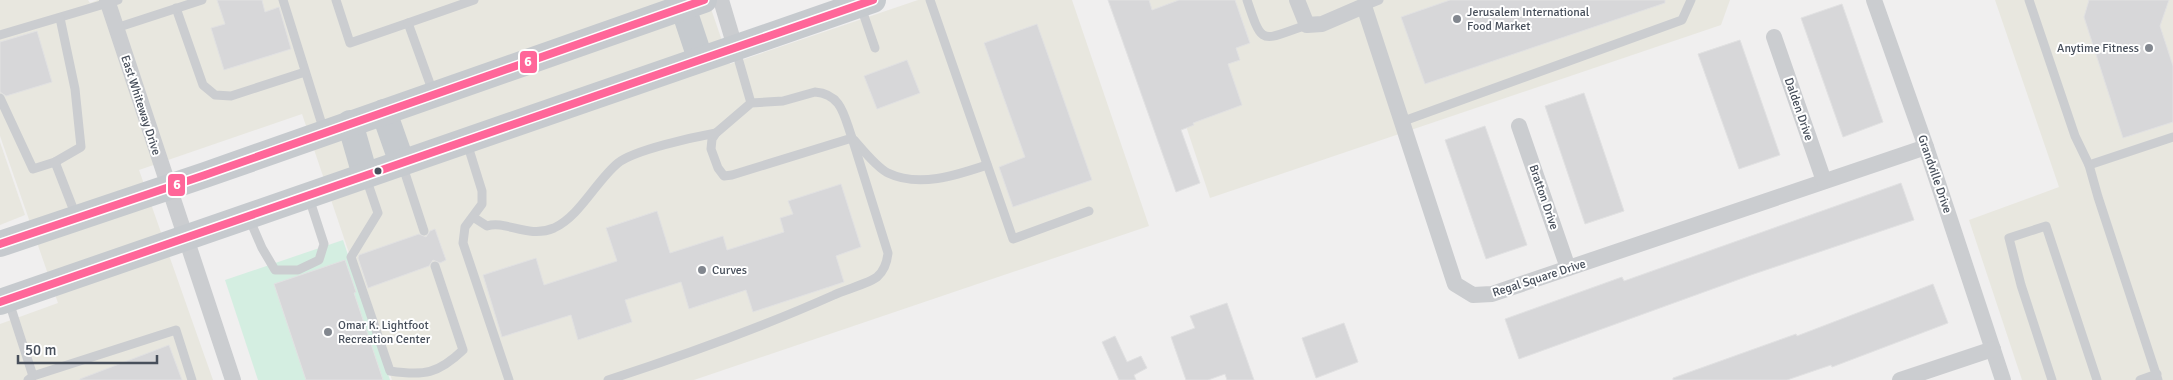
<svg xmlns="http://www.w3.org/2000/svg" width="2173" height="380" font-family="Signika,sans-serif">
	<rect width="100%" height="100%" fill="#f0efef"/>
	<g fill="#e8e7df">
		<path d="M0 0H88L90 3 98 0H708L730 64 918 0H1072L1149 226 694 380H392L302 114 139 170 213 380H0V324L58 303 0 136Z"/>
		<path d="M1144 0H1730L1721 25 1210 198Z"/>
		<path d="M1995 0H2173V380H2022L1969 220 2059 187Z"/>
		<path d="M0 142 25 215 0 225Z"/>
	</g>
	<path fill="#d4eee1" d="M343 240 390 380H258L225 280Z"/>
	<g fill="#d7d7d9" stroke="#e1e1e2">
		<path d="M217 0H262L265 12 279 7 291 49 224 70 211 28 225 24Z"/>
		<path d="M1108 0H1149L1152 10 1179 0H1235L1250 43 1236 48 1240 60 1228 64 1242 105 1193 123 1194 125 1181 130 1200 183 1176 192Z"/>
		<path d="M1450 0H1665V3L1425 84 1401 17Z"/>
		<path d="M2089 0H2169L2160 26 2173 66V122L2123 138 2084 17Z"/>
		<path d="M1842 4 1883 122 1843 137 1801 18Z"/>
		<path d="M1037 24 1092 180 1013 207 999 167 1025 157 984 43Z"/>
		<path d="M37 31 52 82 6 96 0 92V42Z"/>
		<path d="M1740 40 1780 155 1739 169 1698 54Z"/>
		<path d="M907 60 920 93 877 109 864 76Z"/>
		<path d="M1584 93 1624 211 1585 224 1545 106Z"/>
		<path d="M1485 126 1527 245 1486 259 1445 140Z"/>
		<path d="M1901 183 1914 220 1751 275 1519 359 1505 319 1622 277 1624 281Z"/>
		<path d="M841 184 861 247 836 256 844 282 753 312 746 290 689 309 681 282 625 300 632 322 578 340 571 315 502 337 483 275 536 258 544 285 617 261 606 228 657 211 670 253 723 236 727 250 784 232 780 218 793 214 788 201Z"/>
		<path d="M435 229 446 260 440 263 433 260 429 266 368 288 358 258 359 255 419 234 426 237 430 231Z"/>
		<path d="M345 260 356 292 354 293 383 380H306L274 284Z"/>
		<path d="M1933 284 1948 323 1832 367 1831 365 1787 380H1673V378L1796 334 1797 336Z"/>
		<path d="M1227 303 1254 380H1227L1225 374 1208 380H1186L1171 337 1195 328 1190 316Z"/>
		<path d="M1344 323 1358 362 1316 378 1302 338Z"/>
		<path d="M1115 336 1127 362 1141 356 1147 368 1134 375 1136 380H1119L1102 342Z"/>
		<path d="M169 345 182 380H80V379Z"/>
	</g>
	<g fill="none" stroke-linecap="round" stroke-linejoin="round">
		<g stroke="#cbcdd0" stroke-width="9">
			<path d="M283 0 324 131"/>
			<path d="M336 0 350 43 408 23 433 92"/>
			<path d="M930 0 1013 239 1089 211"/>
			<path d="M1247 0C1263 48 1261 40 1307 25"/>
			<path d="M2029 0 2075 136 2089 165 2173 137"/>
			<path d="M1364 6 1379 0"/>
			<path d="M861 7 875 48"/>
			<path d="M176 8 203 85 215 95 231 96 305 72"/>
			<path d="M408 23 474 0"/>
			<path d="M116 28 202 0"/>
			<path d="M0 35 118 0"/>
			<path d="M736 51 751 103"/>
			<path d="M815 92C842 94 844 116 852 138L732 175 724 176 718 168 711 149 712 139 716 133 751 103 783 101Z"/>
			<path d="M0 98 33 169 55 162 81 147 75 89 60 18"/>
			<path d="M1401 122 1682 20 1691 0"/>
			<path d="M854 140C862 149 877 168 888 173 919 188 957 175 987 165"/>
			<path d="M467 143 482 191V204L465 227 463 243 509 380"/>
			<path d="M55 162 76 216"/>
			<path d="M402 164 424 231"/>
			<path d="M2089 165 2098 197 2158 380"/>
			<path d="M366 178 378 213 351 257 390 371C424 376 438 374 463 350L435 266"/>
			<path d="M473 217 487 226C506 220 528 239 554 228 580 216 596 181 618 163 634 150 694 137 716 133"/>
			<path d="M249 218 262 248 275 270H298L319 260 324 244 309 198"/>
			<path d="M9 302 33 376 28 380"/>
			<path d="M33 376 176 330 192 380"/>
			<path d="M608 380C685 355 760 328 834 295 844 290 870 283 877 277 884 271 887 263 888 253L852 138"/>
			<path d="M2052 380 2021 285 2009 238 2046 226 2097 380"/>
			<path d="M2140 380 2157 374"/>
		</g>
		<g stroke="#cbcdd0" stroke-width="16">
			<path d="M107 0 233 380"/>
			<path d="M721 0 735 47"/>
			<path d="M1297 0 1307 25 1322 24 1364 6 1455 284 1473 295 1492 294 1926 147"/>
			<path d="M1874 0 1926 147 2003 380"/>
			<path d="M1774 37 1824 181"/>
			<path d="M1519 126 1568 268"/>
			<path d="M1900 380 1993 349"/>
		</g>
		<g stroke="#c6cace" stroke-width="26">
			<path d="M683 7 700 58"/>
			<path d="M384 112 402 163"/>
			<path d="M350 123 365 175"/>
			<path d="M0 244 205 175 704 0"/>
			<path d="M0 302 873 0"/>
		</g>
		<defs>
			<g id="bus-1">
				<path d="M0 244 205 175 704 0"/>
				<path d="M0 302 873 0"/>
			</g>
		</defs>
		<use href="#bus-1" stroke="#fff" stroke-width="11"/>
		<use href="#bus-1" stroke="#f69" stroke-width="8"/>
	</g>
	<g fill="#82878f" stroke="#fff" stroke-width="2">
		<circle cx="1457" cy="19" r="5"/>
		<circle cx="2149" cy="48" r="5"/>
		<circle cx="702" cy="270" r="5"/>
		<circle cx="328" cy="332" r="5"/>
	</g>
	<circle fill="#474f5b" stroke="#fff" stroke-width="2" cx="378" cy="171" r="4.5"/>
	<g text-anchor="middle" stroke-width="4" stroke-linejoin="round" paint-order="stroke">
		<g font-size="12" fill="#474f5b" stroke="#fff" text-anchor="start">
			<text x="1467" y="16">Jerusalem International<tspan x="1467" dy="14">Food Market</tspan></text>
			<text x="2139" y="52" text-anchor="end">Anytime Fitness</text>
			<text x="712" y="274">Curves</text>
			<text x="338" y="329">Omar K. Lightfoot<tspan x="338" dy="14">Recreation Center</tspan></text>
		</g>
		<g font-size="12" fill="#474f5b" stroke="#fff">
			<text transform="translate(141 105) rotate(72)" y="4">East Whiteway Drive</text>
			<text transform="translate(1799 109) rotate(71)" y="4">Dalden Drive</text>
			<text transform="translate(1935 174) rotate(71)" y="4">Grandville Drive</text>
			<text transform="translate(1544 197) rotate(71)" y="4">Bratton Drive</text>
			<text transform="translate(1539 278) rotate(-18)" y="4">Regal Square Drive</text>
		</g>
	</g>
	<g stroke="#fff" stroke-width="2">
		<rect x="519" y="50" width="19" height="24" rx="5" fill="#f69"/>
		<rect x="167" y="173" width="19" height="24" rx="5" fill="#f69"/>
	</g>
	<g font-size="14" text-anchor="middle" font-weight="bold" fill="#fff">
		<text x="528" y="66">6</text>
		<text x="177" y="189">6</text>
	</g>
	<path d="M18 355v8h139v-8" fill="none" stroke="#474f5b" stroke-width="2.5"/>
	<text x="25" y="355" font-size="15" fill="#474f5b" stroke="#ffffff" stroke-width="4" paint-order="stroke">50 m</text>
</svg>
